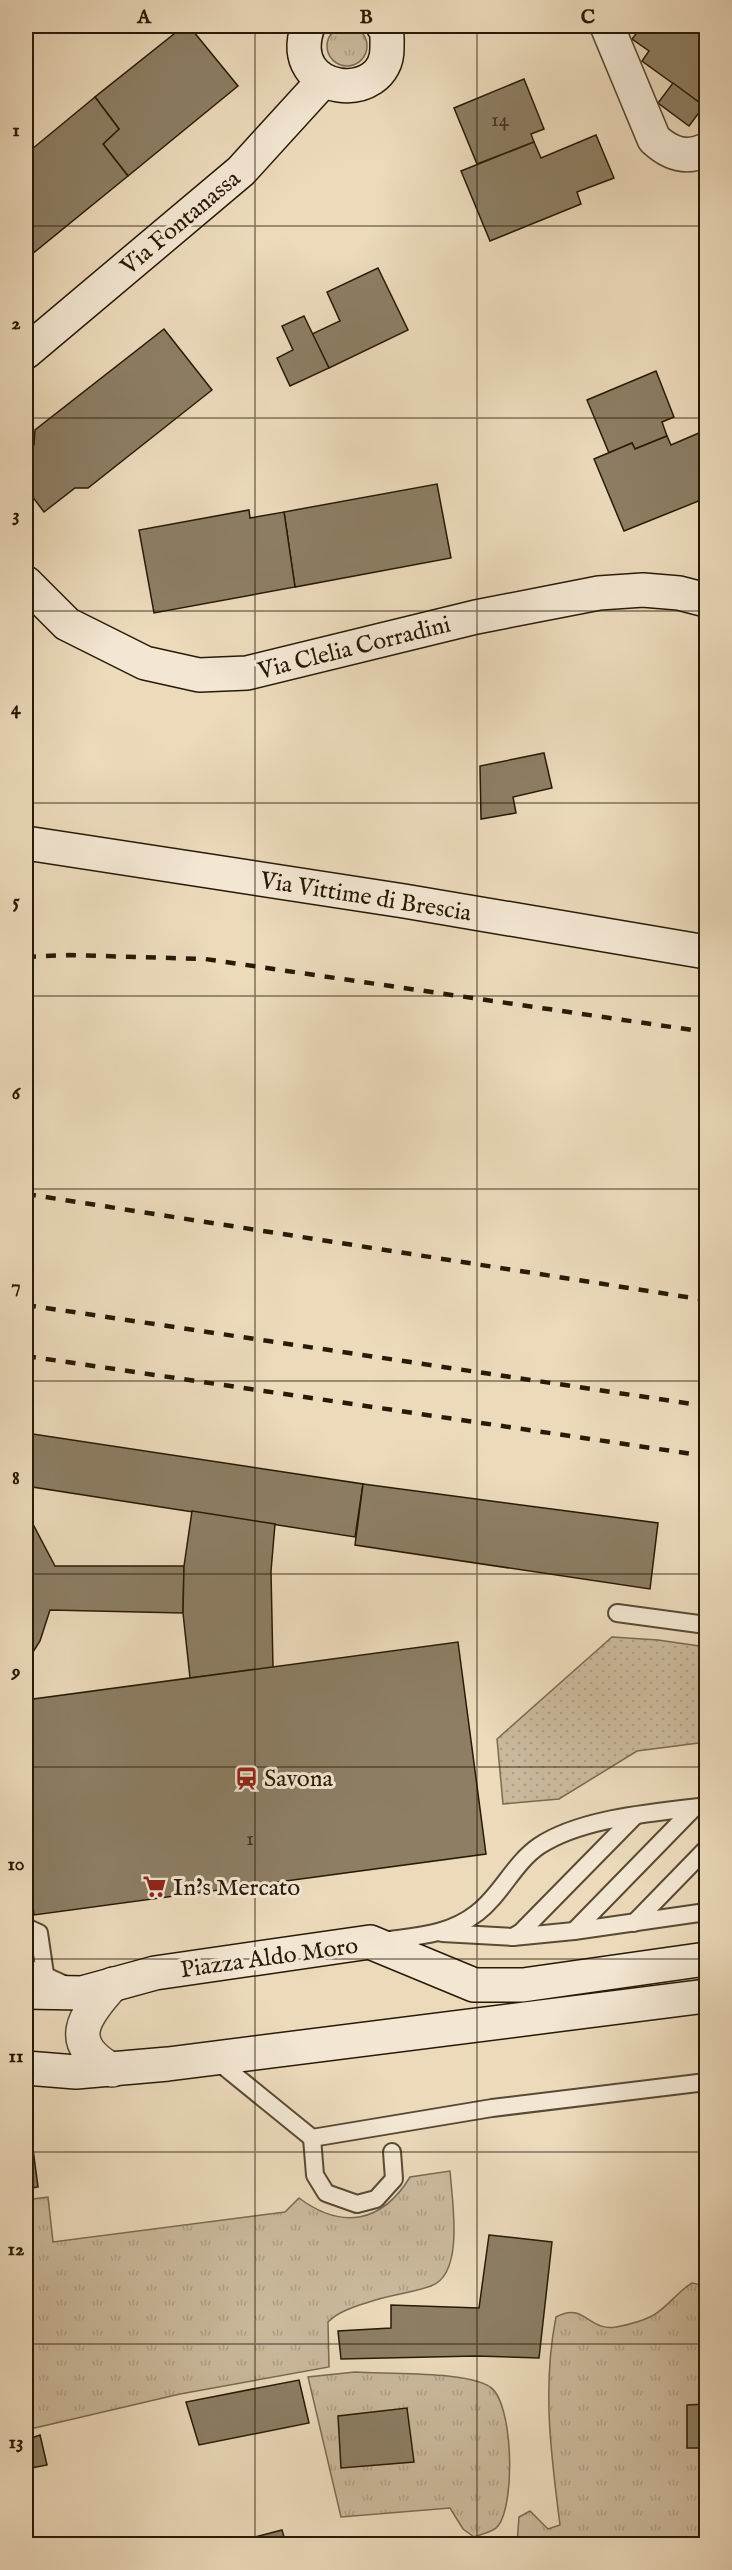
<svg xmlns="http://www.w3.org/2000/svg" width="732" height="2570" font-family="'IM FELL English',serif">
	<defs>
		<pattern id="grass-tufts" width="24" height="20" patternUnits="userSpaceOnUse" patternTransform="scale(1.5)"><rect width="24" height="20" fill="#cbb99c"/><path d="M3 7l-1-3M5 7V3M7 7l1-3M15 17l-1-3M17 17v-4M19 17l1-3" fill="none" stroke="#ae9e85"/></pattern>
		<pattern id="garden-dots" width="8" height="8" patternUnits="userSpaceOnUse" patternTransform="scale(1.5)"><rect width="8" height="8" fill="#cbb99c"/><path d="M2 2h.1M6 6h.1" fill="none" stroke="#ae9e85" stroke-width="1.8" stroke-linecap="round"/></pattern>
	</defs>
	<rect width="100%" height="100%" fill="#ecdabb"/>
	<filter id="stains"><feTurbulence type="fractalNoise" baseFrequency=".00333" numOctaves="4"/><feColorMatrix values="0 0 0 0 .2 0 0 0 0 .09 0 0 0 0 .02 0 0 0 .5 -.17"/></filter>
	<radialGradient id="worn" r=".72"><stop offset=".6" stop-color="#630" stop-opacity="0"/><stop offset="1" stop-color="#630" stop-opacity=".3"/></radialGradient>
	<g fill="url(#grass-tufts)" stroke="#796a51" stroke-width="1.5">
		<circle cx="347" cy="46" r="20"/>
		<path d="M450 2171C452 2200 465 2274 431 2286 411 2293 389 2295 369 2302 354 2307 339 2311 328 2322L329 2367 180 2394 26 2430V2200L48 2197 53 2242 285 2212 299 2198C342 2230 382 2223 410 2177Z"/>
		<path d="M692 2283 706 2286V2544H517L519 2517 530 2511 548 2529 560 2525C551 2455 542 2387 556 2317 584 2301 589 2332 616 2327 627 2325 642 2321 652 2316 667 2308 677 2292 692 2283Z"/>
		<path d="M355 2372C386 2374 466 2371 490 2387 513 2401 516 2503 498 2526 494 2532 481 2534 474 2537L463 2529 450 2508 341 2517 308 2377Z"/>
	</g>
	<path fill="url(#garden-dots)" stroke="#796a51" stroke-width="1.5" d="M612 1637 658 1640 706 1647V1742L637 1751 559 1799 503 1804 497 1739Z"/>
	<g fill="#8d7e64" stroke="#271a06" stroke-width="1.5">
		<path d="M184 26H189L238 86 128 176 103 144 119 129 95 97Z"/>
		<path d="M642 26H687L693 30 696 26H706V103L704 106 642 61 649 51 632 39Z"/>
		<path d="M524 79 544 129 531 134 534 142 477 164 454 108Z"/>
		<path d="M673 83 704 106 689 126 658 103Z"/>
		<path d="M95 97 119 129 103 144 128 176 26 259V154Z"/>
		<path d="M596 135 614 178 577 192 581 204 490 241 461 171 534 142 541 158Z"/>
		<path d="M378 268 408 330 329 368 312 334 340 321 327 292Z"/>
		<path d="M304 316 329 368 290 386 277 358 293 350 282 326Z"/>
		<path d="M164 329 212 390 88 488H75L44 512 26 488V452L34 445 35 430Z"/>
		<path d="M656 371 674 417 662 422 667 436 635 449 632 443 609 453 587 400Z"/>
		<path d="M706 430V498L624 531 594 459 632 443 635 449 667 436 671 445Z"/>
		<path d="M437 484 451 558 295 587 284 512Z"/>
		<path d="M249 510 250 518 284 512 295 587 154 613 139 530Z"/>
		<path d="M544 753 552 788 513 797 516 813 481 819 480 766Z"/>
		<path d="M26 1433 363 1484 355 1537 26 1486Z"/>
		<path d="M363 1484 658 1523 650 1589 355 1545Z"/>
		<path d="M26 1511 55 1566H184L183 1613 50 1610 40 1641 26 1663Z"/>
		<path d="M192 1511 275 1524 271 1571 273 1668 190 1678 183 1613 184 1566Z"/>
		<path d="M458 1642 486 1854 34 1915 26 1851V1700Z"/>
		<path d="M33 2149 38 2187 26 2189V2151Z"/>
		<path d="M489 2235 552 2242 539 2358 476 2356 341 2359 338 2331 391 2328V2305L479 2308Z"/>
		<path d="M299 2380 309 2423 199 2445 186 2402Z"/>
		<path d="M706 2404V2448H687V2405Z"/>
		<path d="M407 2408 414 2462 341 2468 338 2416Z"/>
		<path d="M40 2435 47 2465 26 2469V2440Z"/>
		<path d="M282 2530 286 2544H228Z"/>
	</g>
	<g fill="none" stroke-linecap="round" stroke-linejoin="round">
		<defs>
			<g id="lane">
				<path d="M617 1613 706 1625"/>
				<path d="M634 1923 706 1849"/>
				<path d="M26 1927 39 1933 45 1974"/>
				<path d="M574 1931 694 1808"/>
				<path d="M442 1933 513 1937 574 1931 706 1912"/>
				<path d="M513 1937 521 1932 635 1816"/>
				<path d="M383 1941C417 1936 449 1935 477 1913 501 1895 514 1863 539 1846 583 1817 655 1813 706 1806"/>
				<path d="M26 1967 68 1986"/>
				<path d="M216 2060 312 2138 492 2108 706 2082"/>
				<path d="M312 2138 315 2175 326 2193 357 2204 376 2199 394 2179 392 2152"/>
			</g>
			<g id="street">
				<path d="M607 26 654 139C670 154 687 159 706 150"/>
				<path d="M112 2070C64 2043 83 2017 113 1984"/>
			</g>
			<g id="secondary">
				<path d="M308 26C283 97 388 105 387 48 387 40 388 32 383 26"/>
				<path d="M26 352 241 171 323 81"/>
				<path d="M26 583 67 624 145 663 199 675 247 673 476 617 599 593 643 590 679 593 706 600"/>
				<path d="M26 843 404 901 706 952"/>
				<path d="M26 1992 82 1993 155 1973 370 1942 474 1985H523L706 1959"/>
				<path d="M26 2068 76 2072 168 2064 706 1996"/>
			</g>
		</defs>
		<use href="#lane" stroke="#584a33" stroke-width="20"/>
		<use href="#street" stroke="#584a33" stroke-width="36"/>
		<use href="#secondary" stroke="#271a06" stroke-width="36"/>
		<use href="#lane" stroke="#f3e7d3" stroke-width="16"/>
		<use href="#street" stroke="#f3e7d3" stroke-width="33"/>
		<use href="#secondary" stroke="#f3e7d3" stroke-width="33"/>
		<g stroke="#271a06" stroke-width="4.5" stroke-dasharray="10 10" stroke-linecap="butt">
			<path d="M26 957 69 955 205 959 706 1032"/>
			<path d="M26 1194 706 1300"/>
			<path d="M26 1305 706 1406"/>
			<path d="M26 1356 706 1456"/>
		</g>
	</g>
	<path fill="none" stroke="#271a06" stroke-width="1.5" stroke-opacity="0.55" d="M255 26V2544M477 26V2544M26 226H706M26 418H706M26 611H706M26 803H706M26 996H706M26 1189H706M26 1381H706M26 1574H706M26 1767H706M26 1959H706M26 2152H706M26 2344H706"/>
	<defs>
		<symbol id="station-bare" viewBox="-9 -9 18 18"><path d="M-3-6H3Q5-6 5-4V2Q5 4 3 4L4.5 6H3L1.5 4h-3L-3 6H-4.5L-3 4Q-5 4-5 2V-4Q-5-6-3-6ZM-3.5-4v3h7v-3ZM-3.5 1v1.5H-2V1ZM2 1v1.5H3.5V1Z" fill="#8f2418" stroke="#f3e7d3" stroke-width="2.5" paint-order="stroke"/></symbol>
		<symbol id="supermarket-bare" viewBox="-9 -9 18 18"><path d="M-6-5.5h2.5l.6 2H6L4.5 2H-2.5L-4.4-4H-6ZM-1.5 3.2a1.3 1.3 0 1 0 .1 0ZM3 3.2a1.3 1.3 0 1 0 .1 0Z" fill="#8f2418" stroke="#f3e7d3" stroke-width="2.5" paint-order="stroke"/></symbol>
	</defs>
	<g fill-rule="evenodd">
		<use href="#station-bare" x="230" y="1762" width="33" height="33"/>
		<use href="#supermarket-bare" x="138" y="1870" width="33" height="33"/>
	</g>
	<g text-anchor="middle" stroke-width="6" stroke-linejoin="round" paint-order="stroke">
		<g font-size="21" fill="#40331e">
			<text x="500" y="126">14</text>
			<text x="250" y="1845">1</text>
		</g>
		<g font-size="24" fill="#271a06" stroke="#f3e7d3">
			<text transform="translate(180 222) rotate(-40)" y="8">Via Fontanassa</text>
			<text transform="translate(354 647) rotate(-14)" y="8">Via Clelia Corradini</text>
			<text transform="translate(366 896) rotate(9)" y="8">Via Vittime di Brescia</text>
			<text transform="translate(269 1957) rotate(-8)" y="8">Piazza Aldo Moro</text>
		</g>
		<g font-size="24" fill="#271a06" stroke="#f3e7d3" text-anchor="start">
			<text x="264" y="1786">Savona</text>
			<text x="173" y="1895">In's Mercato</text>
		</g>
	</g>
	<rect width="732" height="2570" fill="none" stroke="#ecdabb" stroke-width="66"/>
	<rect x="33" y="33" width="666" height="2504" fill="none" stroke="#271a06" stroke-width="2"/>
	<g font-size="20" text-anchor="middle" font-weight="bold" fill="#271a06">
		<text x="144" y="23">A</text>
		<text x="366" y="23">B</text>
		<text x="588" y="23">C</text>
		<text x="16" y="136">1</text>
		<text x="16" y="329">2</text>
		<text x="16" y="521">3</text>
		<text x="16" y="714">4</text>
		<text x="16" y="907">5</text>
		<text x="16" y="1099">6</text>
		<text x="16" y="1292">7</text>
		<text x="16" y="1484">8</text>
		<text x="16" y="1677">9</text>
		<text x="16" y="1870">10</text>
		<text x="16" y="2062">11</text>
		<text x="16" y="2255">12</text>
		<text x="16" y="2448">13</text>
	</g>
	<rect width="100%" height="100%" filter="url(#stains)"/>
	<rect width="100%" height="100%" fill="url(#worn)"/>
</svg>
